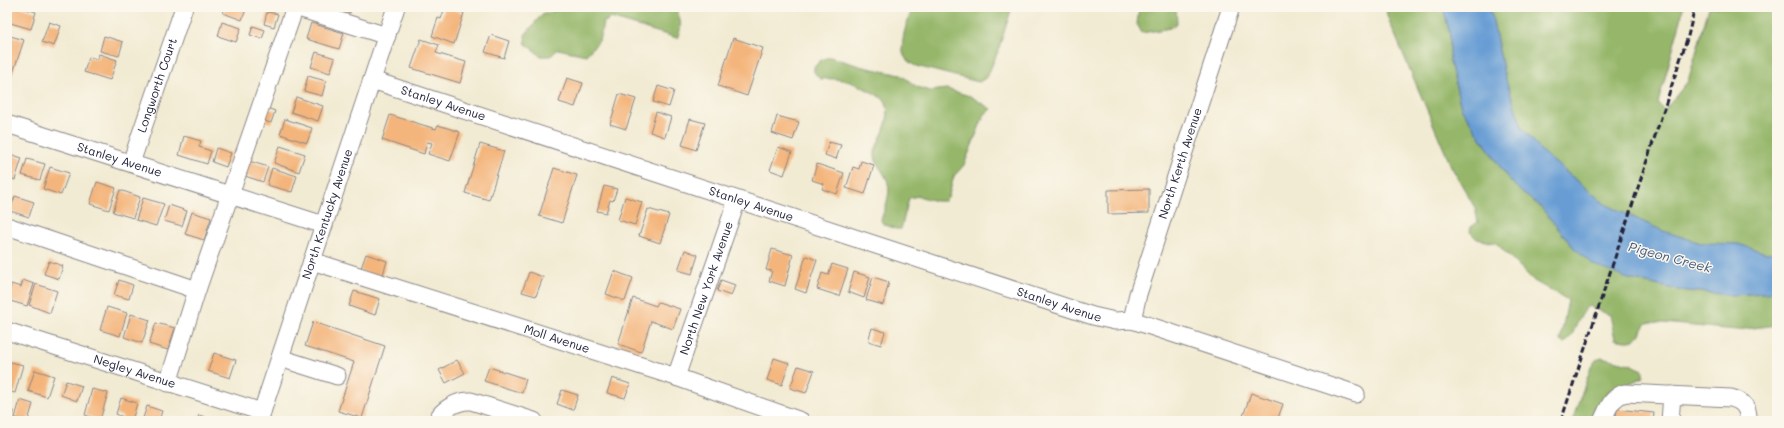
<svg xmlns="http://www.w3.org/2000/svg" width="1784" height="428" font-family="Mali,sans-serif">
	<rect width="100%" height="100%" fill="#fbf7ec"/>
	<filter id="ink" filterUnits="userSpaceOnUse"><feTurbulence type="fractalNoise" baseFrequency=".025" numOctaves="2"/><feDisplacementMap in="SourceGraphic" scale="8" xChannelSelector="R" yChannelSelector="G"/><feConvolveMatrix kernelMatrix="1 2 1 2 8 2 1 2 1" color-interpolation-filters="sRGB"/></filter>
	<filter id="wash" filterUnits="userSpaceOnUse"><feTurbulence type="fractalNoise" baseFrequency=".012" numOctaves="4" result="noise"/><feDisplacementMap in="SourceGraphic" scale="16" xChannelSelector="R" yChannelSelector="G"/><feGaussianBlur stdDeviation="0.9" result="paint"/><feColorMatrix in="noise" values="0 0 0 0 0 0 0 0 0 0 0 0 0 0 0 0 0 1.4 0 .05"/><feComposite in="paint" operator="in"/></filter>
	<g filter="url(#wash)">
		<rect width="100%" height="100%" fill="#f2ebd3"/>
		<g fill="#96b76b" stroke="#5c6c53">
			<path d="M562 7H674C681 16 683 28 677 38L611 18 603 23 599 41 586 55 558 49 551 56H541L526 44 525 35 543 13 552 12Z"/>
			<path d="M913 7H1012L998 51 987 77 979 82 916 66C914 65 910 63 908 61 895 50 908 20 913 7Z"/>
			<path d="M1139 7H1176L1177 23 1170 28 1142 33 1137 24Z"/>
			<path d="M1386 7H1443L1450 35V62L1461 108 1507 177 1522 193 1539 205 1574 248 1625 278 1678 290 1733 295 1777 292V325L1737 330 1652 322 1647 323C1636 340 1636 344 1615 339L1610 315 1588 306C1575 318 1578 333 1564 343L1560 341 1568 300 1534 281 1496 243 1477 239 1470 232 1471 227 1478 222 1475 208 1451 166 1387 16Z"/>
			<path d="M1490 7H1683L1681 20 1658 103 1664 111 1688 81 1709 7H1777V252L1766 253 1738 244 1701 243 1663 231 1605 204 1542 152 1522 127 1504 74Z"/>
			<path d="M830 57 863 67 901 75 917 87 927 90 931 91 946 89 970 96 991 109 984 115 964 165 954 176 948 198 945 201H936L918 196 909 198 901 229H896L883 224 881 220C885 207 893 191 886 178 882 169 874 163 875 153 875 149 878 145 879 141 886 127 891 114 885 100 861 86 849 77 820 79L814 72V67L821 60Z"/>
			<path d="M1601 357 1630 364 1643 370V377L1622 387 1598 421H1572L1591 367 1596 360Z"/>
		</g>
		<path fill="#689dd4" stroke="#456088" d="M1443 7H1490L1504 74 1522 127 1542 152 1605 204 1663 231 1701 243 1738 244 1766 253 1777 252V292L1733 295 1678 290 1625 278 1594 265 1574 248 1539 205 1522 193 1507 177 1461 108 1450 62V35Z"/>
		<g id="blocks">
			<g fill="#f4b57b">
				<path d="M10 7H20L36 12 31 29 7 22Z"/>
				<path d="M225 7H247L242 20 223 13Z"/>
				<path d="M332 7H352L350 13Z"/>
				<path d="M445 7 464 13 454 44 432 36 438 18 441 19Z"/>
				<path d="M267 12 278 14 274 27 264 24Z"/>
				<path d="M49 22 61 26 54 46 42 42Z"/>
				<path d="M222 22 241 28 236 42 218 36Z"/>
				<path d="M311 23 344 33 339 49 306 39Z"/>
				<path d="M253 26 265 30 262 39 250 35Z"/>
				<path d="M7 35 24 40 12 76 7 74Z"/>
				<path d="M491 35 509 41 504 58 485 52Z"/>
				<path d="M104 36 123 42 119 56 100 51Z"/>
				<path d="M733 38 763 48 747 96 718 86Z"/>
				<path d="M421 39 439 45 436 53 466 62 460 83 411 68Z"/>
				<path d="M316 52 335 58 330 73 311 67Z"/>
				<path d="M99 54 117 60 110 80 84 72 89 57 97 59Z"/>
				<path d="M308 76 326 81 322 96 304 91Z"/>
				<path d="M567 78 583 83 575 107 559 102Z"/>
				<path d="M658 86 674 91 669 107 653 102Z"/>
				<path d="M619 94 636 99 626 129 610 124Z"/>
				<path d="M296 97 323 106 318 121 291 112Z"/>
				<path d="M262 106 275 111 271 123 258 119Z"/>
				<path d="M656 112 671 117 665 137 650 132Z"/>
				<path d="M390 115 436 129 438 125 460 132 450 161 428 154 432 143 427 142 424 154 382 140Z"/>
				<path d="M777 116 799 122 793 140 772 133Z"/>
				<path d="M285 119 312 128 307 143 280 134Z"/>
				<path d="M690 119 705 123 696 150 682 145Z"/>
				<path d="M184 136 201 141 199 147 211 151 207 164 179 155Z"/>
				<path d="M829 142 841 145 836 159 825 155Z"/>
				<path d="M480 144 504 151 489 200 465 193Z"/>
				<path d="M280 146 305 154 299 172 274 163Z"/>
				<path d="M778 147 792 152 784 175 770 170Z"/>
				<path d="M216 148 231 153 226 167 212 162Z"/>
				<path d="M7 153 22 158 15 180 7 177Z"/>
				<path d="M27 159 45 164 40 180 22 175Z"/>
				<path d="M246 160 268 167 263 182 242 175Z"/>
				<path d="M861 161 874 165 865 194 846 188 853 167 859 169Z"/>
				<path d="M817 164 844 173 837 194 822 189 824 184 812 180Z"/>
				<path d="M50 167 69 173 61 195 43 189Z"/>
				<path d="M272 168 297 176 292 192 267 185Z"/>
				<path d="M554 168 577 175 562 223 539 216Z"/>
				<path d="M97 182 116 188 109 210 90 204Z"/>
				<path d="M604 186 617 189 613 201 610 200 606 213 597 211Z"/>
				<path d="M1149 189V213L1108 214V190Z"/>
				<path d="M120 190 140 197 133 218 113 212Z"/>
				<path d="M15 196 34 202 29 217 10 211Z"/>
				<path d="M625 197 642 202 635 225 618 220Z"/>
				<path d="M143 198 164 204 156 226 136 220Z"/>
				<path d="M169 205 187 211 182 226 164 221Z"/>
				<path d="M648 209 669 215 660 243 639 236Z"/>
				<path d="M192 212 211 218 204 240 185 234Z"/>
				<path d="M772 249 793 255 785 286 769 281 772 271 766 270Z"/>
				<path d="M685 250 698 255 692 274 678 270Z"/>
				<path d="M366 254 387 261 382 278 360 271Z"/>
				<path d="M806 256 817 260 806 293 795 289Z"/>
				<path d="M49 261 63 266 59 279 44 274Z"/>
				<path d="M832 264 848 269 839 296 817 289 822 273 828 275Z"/>
				<path d="M614 271 633 278 625 301 606 294Z"/>
				<path d="M529 272 543 277 536 296 522 292Z"/>
				<path d="M854 272 870 277 864 298 848 292Z"/>
				<path d="M873 277 889 282 883 305 866 300Z"/>
				<path d="M23 280 34 284 27 306 7 300 11 284 21 287Z"/>
				<path d="M119 280 133 285 129 299 114 295Z"/>
				<path d="M721 280 735 285 731 296 717 291Z"/>
				<path d="M36 284 57 291 50 313 29 305Z"/>
				<path d="M354 291 380 299 375 315 349 306Z"/>
				<path d="M633 298 656 306 658 302 680 309 673 329 651 321 641 352 618 344Z"/>
				<path d="M107 307 127 313 120 336 100 330Z"/>
				<path d="M131 314 150 320 142 343 124 337Z"/>
				<path d="M313 322 385 346 362 418 338 411 354 362 305 346Z"/>
				<path d="M156 323 175 328 168 350 149 344Z"/>
				<path d="M872 328 885 332 881 345 868 341Z"/>
				<path d="M214 353 236 360 230 378 208 371Z"/>
				<path d="M774 358 789 363 782 385 767 380Z"/>
				<path d="M457 360 465 373 446 383 439 370Z"/>
				<path d="M7 361 23 365 15 393 7 391Z"/>
				<path d="M798 366 814 371 806 393 790 388Z"/>
				<path d="M489 367 526 379 522 393 484 381Z"/>
				<path d="M35 370 54 376 47 397 28 391Z"/>
				<path d="M612 378 630 384 625 398 607 393Z"/>
				<path d="M66 381 82 386 77 401 61 395Z"/>
				<path d="M92 389 108 393 100 420 85 415Z"/>
				<path d="M562 390 578 395 573 410 557 404Z"/>
				<path d="M1251 393 1283 404 1277 421H1248L1242 419Z"/>
				<path d="M121 398 137 403 132 421H122L123 417 116 414Z"/>
				<path d="M20 400 33 404 28 421 15 418Z"/>
				<path d="M147 406 162 411 159 421 143 418Z"/>
				<path d="M7 409 14 411 11 421H7Z"/>
				<path d="M1617 409 1654 413 1653 421H1616Z"/>
				<path d="M199 415 217 421H197Z"/>
			</g>
		</g>
	</g>
	<g filter="url(#ink)">
		<use href="#blocks" fill-opacity="0" stroke="#8a8687" stroke-width="1"/>
		<g fill="none" stroke-linecap="round" stroke-linejoin="round">
			<defs>
				<g id="minor">
					<path d="M295 7 387 36"/>
					<path id="s1" d="M372 80 1093 316 1115 321 1132 320 1356 394"/>
					<path id="s2" d="M7 124 324 225"/>
					<path id="s3" d="M131 163 184 7"/>
					<path d="M7 226 197 290 168 383"/>
					<path id="s4" d="M312 261 676 377 801 421"/>
					<path d="M197 290 295 7"/>
					<path id="s5" d="M1132 320 1138 294 1231 7"/>
					<path id="s6" d="M7 331 262 412"/>
					<path d="M280 358 337 376"/>
					<path id="s7" d="M676 377 737 200"/>
					<path id="s8" d="M259 421 396 7"/>
					<path d="M437 421C441 409 459 400 471 401L534 421"/>
					<path d="M1602 421C1608 409 1611 397 1625 393L1731 398C1743 401 1749 408 1748 421"/>
					<path d="M1670 421 1672 395"/>
				</g>
			</defs>
			<use href="#minor" stroke="#8a8687" stroke-width="19"/>
			<use href="#minor" stroke="#fff" stroke-width="17"/>
			<path stroke="#22223b" stroke-width="3" stroke-dasharray="6 3" stroke-linecap="butt" d="M1561 421 1688 36 1695 7"/>
		</g>
	</g>
	<g text-anchor="middle" stroke-width="3" stroke-linejoin="round" paint-order="stroke">
		<g font-size="12" fill="#22223b" stroke="#fbf7ec">
			<text dy="4" stroke="none"><textPath href="#s3" startOffset="82">Longworth Court</textPath></text>
			<text dy="4" stroke="none"><textPath href="#s1" startOffset="75">Stanley Avenue</textPath></text>
			<text dy="4" stroke="none"><textPath href="#s2" startOffset="118">Stanley Avenue</textPath></text>
			<text dy="4" stroke="none"><textPath href="#s5" startOffset="164">North Kerth Avenue</textPath></text>
			<text dy="4" stroke="none"><textPath href="#s1" startOffset="399">Stanley Avenue</textPath></text>
			<text dy="4" stroke="none"><textPath href="#s8" startOffset="218">North Kentucky Avenue</textPath></text>
			<text dy="4" stroke="none"><textPath href="#s7" startOffset="94">North New York Avenue</textPath></text>
			<text dy="4" stroke="none"><textPath href="#s1" startOffset="723">Stanley Avenue</textPath></text>
			<text dy="4" stroke="none"><textPath href="#s4" startOffset="257">Moll Avenue</textPath></text>
			<text dy="4" stroke="none"><textPath href="#s6" startOffset="134">Negley Avenue</textPath></text>
		</g>
		<g font-size="13" font-style="italic" fill="#425980" stroke="#fbf7ec">
			<text transform="translate(1670 257) rotate(15)" y="5">Pigeon Creek</text>
		</g>
	</g>
	<rect width="1784" height="428" fill="none" stroke="#fbf7ec" stroke-width="24"/>
</svg>
